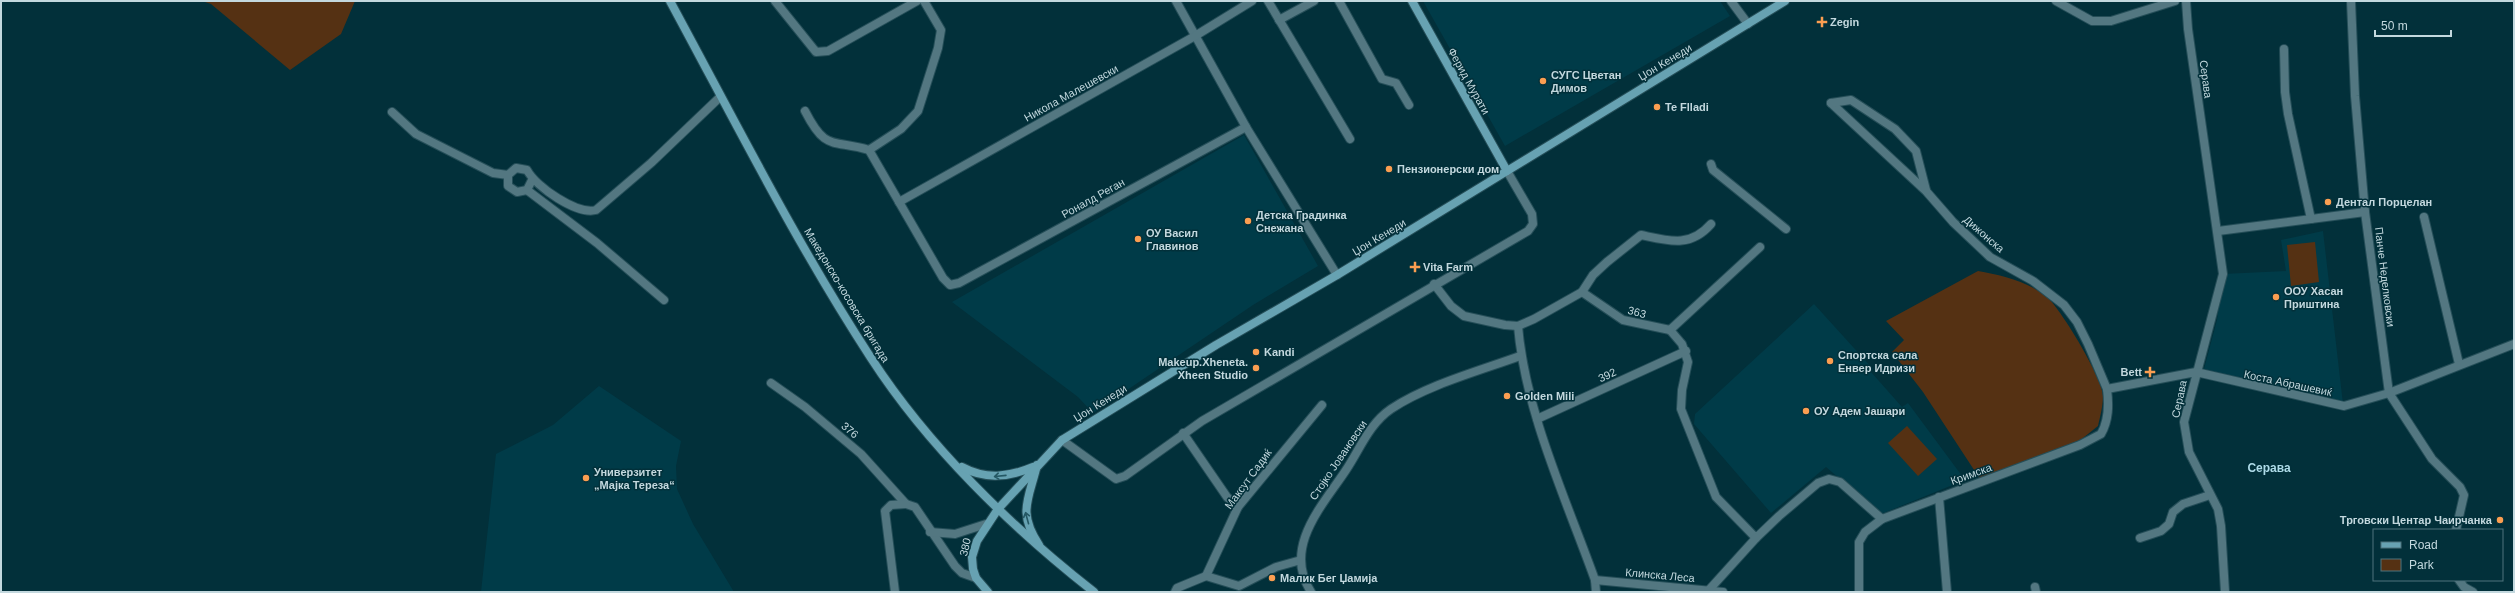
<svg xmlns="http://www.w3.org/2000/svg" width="2515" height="593" font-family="Helvetica,sans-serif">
	<rect width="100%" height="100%" fill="#02303a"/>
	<g fill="#003b48">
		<path d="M1423 1H1720L1730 16 1505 146Z"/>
		<path d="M1244 135 1318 266 1253 305 1093 413 1078 397 952 302Z"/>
		<path d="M2323 231 2343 404 2257 385 2204 369 2217 320 2223 274 2286 271 2281 240Z"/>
		<path d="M1814 304 1873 369 1871 372 1902 407 1908 403 1965 480 1881 514 1826 467 1771 513 1694 424 1695 414Z"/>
		<path d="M599 386 681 441 676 466 677 489 693 524 734 592H481L496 454 553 425Z"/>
	</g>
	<g fill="#553113">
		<path d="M202 1H355L341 34 290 70 211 4Z"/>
		<path d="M2315 242 2319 282 2291 286 2287 245Z"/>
		<path d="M1978 271C2001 275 2030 282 2048 298 2062 311 2103 379 2103 396 2103 406 2100 417 2098 426L2078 442 1980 479 1923 392 1892 352 1904 340 1886 321Z"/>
		<path d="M1907 426 1937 459 1918 476 1888 443Z"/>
	</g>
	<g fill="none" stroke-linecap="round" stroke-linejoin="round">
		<defs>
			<g id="street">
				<path d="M775 1 816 52 828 51 917 1"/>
				<path d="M1176 1 1246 127 1337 275"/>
				<path d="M1268 1 1350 139"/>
				<path d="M1339 1 1382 79 1396 83 1409 105"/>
				<path d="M1731 1 1748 24"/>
				<path d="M2056 1 2092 21H2111L2175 1"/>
				<path d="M2186 1 2188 29 2223 274 2184 422 2189 452 2218 509 2221 526 2225 592"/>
				<path d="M2351 1 2355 96 2365 212 2389 393 2432 459 2460 487 2464 495 2456 530"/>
				<path d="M1279 20 1314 1"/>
				<path d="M2284 49 2285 92 2288 114 2311 219"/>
				<path d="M1831 103 1926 191 1953 222 1990 257 2033 281 2064 305 2077 322 2088 344 2107 389C2109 405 2109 420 2101 434L2080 445 1882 519 1865 532 1859 542V592"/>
				<path d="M1831 103 1851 100 1895 129 1916 151 1926 190"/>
				<path d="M805 111C826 152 832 139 869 150L901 129 918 111 938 48 941 30 924 1"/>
				<path d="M392 112 416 134 493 173 508 175"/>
				<path d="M869 150 943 278 950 285 959 283 1246 127"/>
				<path d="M1711 164 1713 170 1786 229"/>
				<path d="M532 180 527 190 517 192 508 186V175L516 168 527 170C536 187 577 215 596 210L651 163 720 97"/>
				<path d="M527 190 597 243 664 300"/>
				<path d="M899 202 1195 36 1252 1"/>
				<path d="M2424 217 2459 364"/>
				<path d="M2218 231 2365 212"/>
				<path d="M1760 247 1670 330 1682 344 1688 362 1682 390 1681 409 1716 497 1756 538 1779 516 1818 483 1829 479 1840 482 1882 519"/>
				<path d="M1434 284 1451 306 1464 316 1505 325 1518 326 1534 319 1582 292 1593 275 1607 262 1641 235C1669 241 1690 248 1711 224"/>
				<path d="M1582 292 1623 320 1670 330"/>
				<path d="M1518 326C1525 411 1566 499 1595 580L1596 592"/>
				<path d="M771 383 805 407 861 454 906 504 915 507 955 566 962 573 976 578"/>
				<path d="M2107 389 2196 372 2344 406 2389 393 2514 344"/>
				<path d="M1537 419 1686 351"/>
				<path d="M1183 433 1227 497 1238 507"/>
				<path d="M1062 440 1116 479 1125 476 1202 421 1528 231 1533 224 1532 214 1507 171"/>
				<path d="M1939 497 1947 592"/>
				<path d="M930 532 955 534 986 524"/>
				<path d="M2140 538 2161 531 2169 524 2173 512 2183 504 2210 495"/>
				<path d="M1206 576 1238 507 1322 405"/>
				<path d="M1595 580 1723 592"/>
				<path d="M2459 580 2464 587 2473 592"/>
				<path d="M2035 587 2036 592"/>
				<path d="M1708 591 1756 538"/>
				<path d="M895 592 885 511 891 505 906 504"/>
				<path d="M1175 592 1177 588 1206 576 1239 586 1276 567 1301 560"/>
				<path d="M1311 592C1282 547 1323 505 1346 470 1360 449 1369 424 1391 409 1427 385 1479 371 1520 356"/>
			</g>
			<g id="secondary">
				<path d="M670 1C735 121 796 243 871 358 928 446 1011 527 1094 592"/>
				<path d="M1412 1 1507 171"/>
				<path d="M1037 465C1029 499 1017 512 1039 545"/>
				<path d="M962 467C986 480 1009 477 1033 467"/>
				<path d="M988 592 976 578 973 569 972 557 977 541 998 509 1062 440 1216 345 1337 275 1785 1"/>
			</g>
		</defs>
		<use href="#street" stroke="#254e58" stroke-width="10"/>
		<use href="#secondary" stroke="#254e58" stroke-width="10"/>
		<use href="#street" stroke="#537781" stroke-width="8"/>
		<use href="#secondary" stroke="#67a2b2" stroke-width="8"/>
	</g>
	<defs><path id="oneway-shaft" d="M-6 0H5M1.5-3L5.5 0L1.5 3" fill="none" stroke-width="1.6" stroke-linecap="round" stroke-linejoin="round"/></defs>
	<g stroke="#255864">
		<use href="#oneway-shaft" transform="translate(1000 476) rotate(174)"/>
		<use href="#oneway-shaft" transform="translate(1027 518) rotate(-105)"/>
	</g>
	<g fill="#fb9e51" stroke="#02303a" stroke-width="1.5">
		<path d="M1820 16h4v4h4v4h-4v4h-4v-4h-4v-4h4z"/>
		<circle cx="1543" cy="81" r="4"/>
		<circle cx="1657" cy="107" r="4"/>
		<circle cx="1389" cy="169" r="4"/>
		<circle cx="2328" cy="202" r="4"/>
		<circle cx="1248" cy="221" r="4"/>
		<circle cx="1138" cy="239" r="4"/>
		<path d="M1413 261h4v4h4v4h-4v4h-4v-4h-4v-4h4z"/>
		<circle cx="2276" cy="297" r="4"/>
		<circle cx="1256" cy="352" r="4"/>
		<circle cx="1830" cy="361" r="4"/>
		<circle cx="1256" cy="368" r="4"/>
		<path d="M2148 366h4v4h4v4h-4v4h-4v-4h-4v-4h4z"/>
		<circle cx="1507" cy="396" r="4"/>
		<circle cx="1806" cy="411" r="4"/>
		<circle cx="586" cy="478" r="4"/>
		<circle cx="2500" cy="520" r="4"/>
		<circle cx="1272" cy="578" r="4"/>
	</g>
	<g text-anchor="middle" stroke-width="3" stroke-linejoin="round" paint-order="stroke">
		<g font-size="11" font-weight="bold" fill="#c3d8de" stroke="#02303a" text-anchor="start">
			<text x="1830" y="26">Zegin</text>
			<text x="1551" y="79">СУГС Цветан<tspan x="1551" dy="13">Димов</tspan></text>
			<text x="1665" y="111">Te Flladi</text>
			<text x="1397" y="173">Пензионерски дом</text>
			<text x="2336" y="206">Дентал Порцелан</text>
			<text x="1256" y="219">Детска Градинка<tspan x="1256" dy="13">Снежана</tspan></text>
			<text x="1146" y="237">ОУ Васил<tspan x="1146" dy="13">Главинов</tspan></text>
			<text x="1423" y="271">Vita Farm</text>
			<text x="2284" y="295">ООУ Хасан<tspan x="2284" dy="13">Приштина</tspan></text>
			<text x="1264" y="356">Kandi</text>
			<text x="1838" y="359">Спортска сала<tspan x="1838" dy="13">Енвер Идризи</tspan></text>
			<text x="1248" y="366" text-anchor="end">Makeup.Xheneta.<tspan x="1248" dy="13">Xheen Studio</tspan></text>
			<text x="2142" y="376" text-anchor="end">Bett</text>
			<text x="1515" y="400">Golden Mili</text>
			<text x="1814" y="415">ОУ Адем Јашари</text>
			<text x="594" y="476">Универзитет<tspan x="594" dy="13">„Мајка Тереза“</tspan></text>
			<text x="2492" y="524" text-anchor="end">Трговски Центар Чаирчанка</text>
			<text x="1280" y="582">Малик Бег Џамија</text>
		</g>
		<g font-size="11" fill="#c3d8de" stroke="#02303a">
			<text transform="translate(1665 62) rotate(-31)" y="4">Џон Кенеди</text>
			<text transform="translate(2206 79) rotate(82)" y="4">Серава</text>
			<text transform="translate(1469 81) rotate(61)" y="4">Ферид Мурати</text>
			<text transform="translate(1071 93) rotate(-29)" y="4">Никола Малешевски</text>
			<text transform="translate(1093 198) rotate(-29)" y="4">Роналд Реган</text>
			<text transform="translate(1984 234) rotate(41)" y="4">Дижонска</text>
			<text transform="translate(1379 237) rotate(-31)" y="4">Џон Кенеди</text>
			<text transform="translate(2385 277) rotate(83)" y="4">Панче Неделковски</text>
			<text transform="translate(847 295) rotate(59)" y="4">Македонско-косовска бригада</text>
			<text transform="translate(1637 312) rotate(15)" y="4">363</text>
			<text transform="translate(1607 375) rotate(-25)" y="4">392</text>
			<text transform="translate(2288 383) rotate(12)" y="4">Коста Абрашевиќ</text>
			<text transform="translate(2179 399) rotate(-78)" y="4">Серава</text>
			<text transform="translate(1100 403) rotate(-32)" y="4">Џон Кенеди</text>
			<text transform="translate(850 430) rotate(40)" y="4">376</text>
			<text transform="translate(1338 460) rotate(-56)" y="4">Стојко Јовановски</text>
			<text transform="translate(1971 474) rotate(-20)" y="4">Кримска</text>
			<text transform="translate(1248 479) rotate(-54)" y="4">Максут Садиќ</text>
			<text transform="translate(965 547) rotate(-76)" y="4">380</text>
			<text transform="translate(1660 575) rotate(5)" y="4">Клинска Леса</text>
		</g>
		<g font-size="12" font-weight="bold" fill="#aedbe8" stroke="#02303a">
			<text x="2269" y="472">Серава</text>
		</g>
	</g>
	<rect width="2515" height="593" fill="none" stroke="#c3d8de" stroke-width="4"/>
	<rect x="2373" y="529" width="130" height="52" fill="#02303a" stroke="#4f737c"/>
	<rect x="2381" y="542" width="20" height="6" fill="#67a2b2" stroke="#4f737c"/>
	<text x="2409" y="549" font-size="12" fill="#c3d8de">Road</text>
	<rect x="2381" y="559" width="20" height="12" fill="#553113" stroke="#4f737c"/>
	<text x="2409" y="569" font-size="12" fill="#c3d8de">Park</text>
	<path d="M2375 30v6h76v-6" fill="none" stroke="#c3d8de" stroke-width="2"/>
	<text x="2381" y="30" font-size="12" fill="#c3d8de" stroke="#02303a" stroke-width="3" paint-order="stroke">50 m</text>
</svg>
